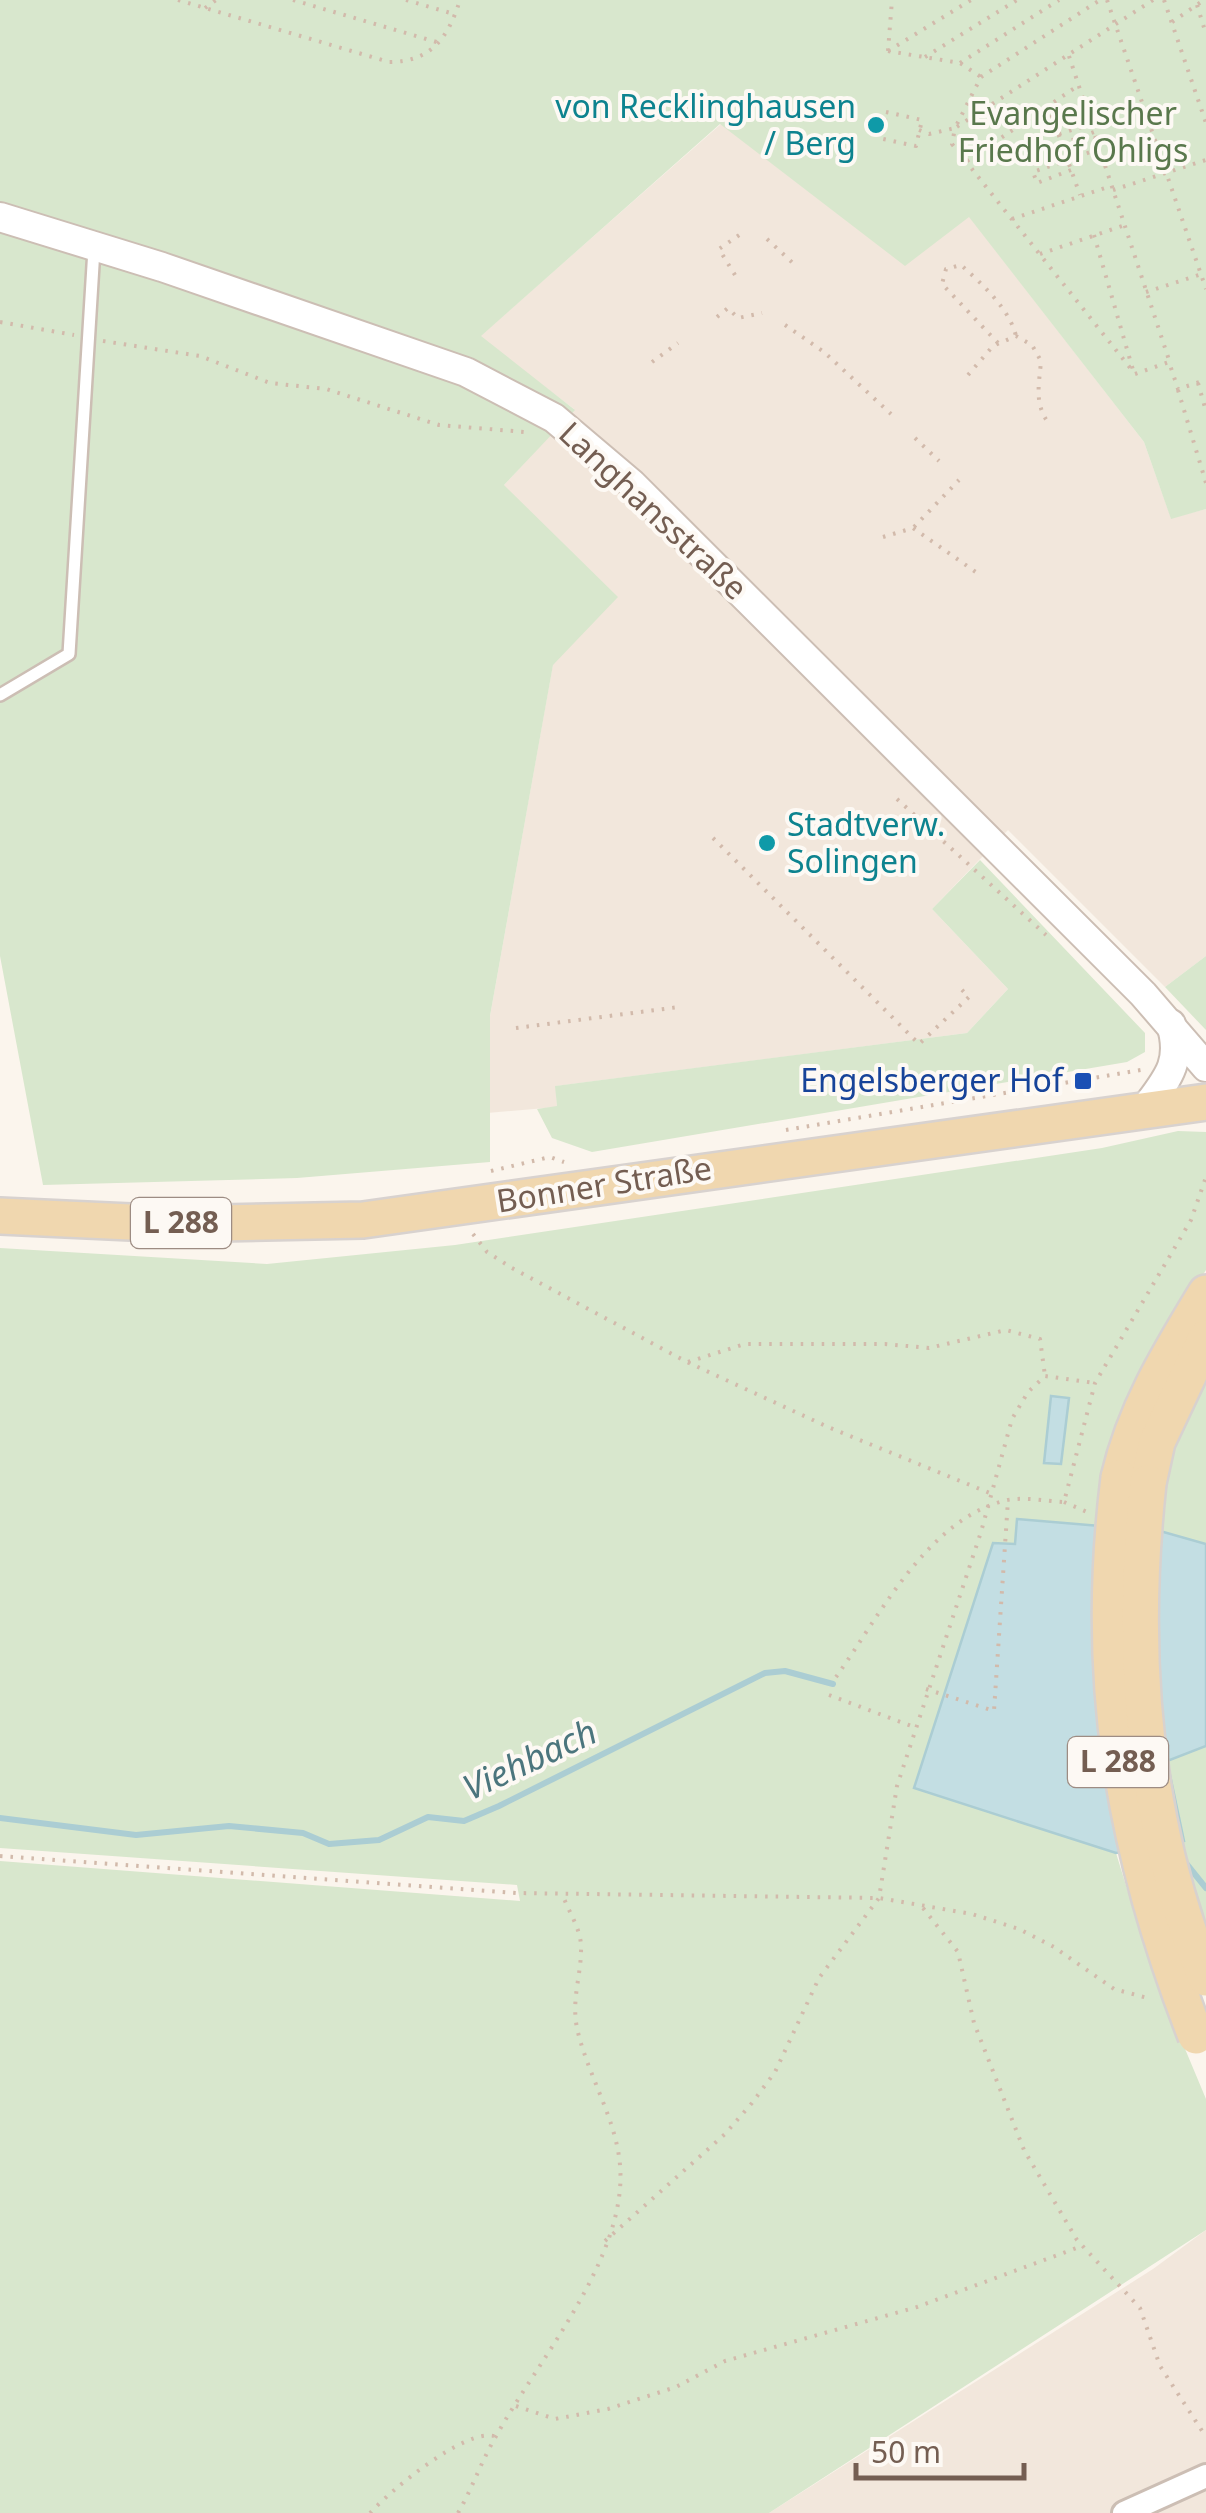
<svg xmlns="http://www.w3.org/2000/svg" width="1206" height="2513" font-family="'Noto Sans',sans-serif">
	<rect width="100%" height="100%" fill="#fbf5ed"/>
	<g fill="#f2e7dc">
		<path d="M721 124 905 265 969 216 1144 442 1171 518 1206 509V956L1165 987 1008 830 932 909 1008 989 967 1033 556 1086 557 1107 487 1113 490 1016 553 664 504 485 574 409 479 337Z"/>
		<path d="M1206 2230V2513H769L1153 2269Z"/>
	</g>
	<g fill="#d8e7cd">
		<path d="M0 0H1206V509L1171 519 1144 442 969 217 905 266 720 124 481 336 575 410 504 485 618 597 553 665 490 1016V1162L297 1178 43 1185 0 956Z"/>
		<path d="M980 860 1145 1033V1052L1127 1062 592 1152 552 1138 537 1109 557 1106 555 1086 967 1033 1008 989 932 909Z"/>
		<path d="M1206 956V1030L1165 987Z"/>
		<path d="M1178 1131 1206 1132V1270L1161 1341 1116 1853 1152 1970 1206 2099V2230L769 2513H0V1861L520 1901 517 1885 0 1848V1248L267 1264 455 1245 1102 1148Z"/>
		<path d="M1206 1369V1927L1175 1817 1166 1760 1158 1553 1174 1439Z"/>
	</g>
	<g fill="#c3dee3" stroke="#abcdd3" stroke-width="2.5">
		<path d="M1051 1396 1069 1398 1061 1464 1044 1463Z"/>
		<path d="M1017 1519 1160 1531 1206 1544V1746L1167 1761 1184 1841 1116 1853 914 1788 993 1543 1015 1544Z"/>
	</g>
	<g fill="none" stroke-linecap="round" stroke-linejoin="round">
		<g stroke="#abcdd3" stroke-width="6">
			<path d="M0 1818 136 1835 229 1826 303 1833 329 1844 379 1840 428 1817 464 1821 499 1806 765 1673 785 1671 833 1684"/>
			<path d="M1185 1862 1206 1888"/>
		</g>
		<defs>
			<path id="service" d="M0 695 69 654 94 249"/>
			<path id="minor" d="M1124 2513 1206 2476"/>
			<g id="tertiary">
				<path d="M0 217 162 267 466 372 554 418 632 484 1143 994 1206 1067"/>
				<path d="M1144 1110C1167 1079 1183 1063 1171 1024"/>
			</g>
			<g id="primary">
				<path d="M0 1216 174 1224 363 1220 1206 1102"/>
				<path d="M1119 1478C1135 1409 1169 1354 1206 1293"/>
				<path d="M1148 1483 1157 1442 1206 1338"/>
			</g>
		</defs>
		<use href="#service" stroke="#ccbeb4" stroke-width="16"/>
		<use href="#minor" stroke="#ccbeb4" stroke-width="28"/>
		<use href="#tertiary" stroke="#ccbeb4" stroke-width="32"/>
		<use href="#primary" stroke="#d8d2cf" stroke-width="40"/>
		<g stroke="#d2baab" stroke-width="4" stroke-dasharray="2.5 8" stroke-linecap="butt">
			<path d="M178 0 389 62C431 62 448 38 460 0"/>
			<path d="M293 0 440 43"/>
			<path d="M406 0 454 14"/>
			<path d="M1107 0 1206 289"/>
			<path d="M1153 0 955 128 952 144 1135 374 1169 362 1178 389 1206 380"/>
			<path d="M1164 0 1206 123"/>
			<path d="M1197 5 1206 34"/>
			<path d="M205 8 216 0"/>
			<path d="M1172 22 1204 0"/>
			<path d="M888 51 960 63 981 77"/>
			<path d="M888 51 971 0"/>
			<path d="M888 51 892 0"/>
			<path d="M1069 56 1169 360"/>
			<path d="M925 57 1017 0"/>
			<path d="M960 63 1059 0"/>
			<path d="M1048 105 1080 195"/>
			<path d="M886 112 922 120 916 146 883 139Z"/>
			<path d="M1055 124 1088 113"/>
			<path d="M919 130 929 134 955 128 981 77 1100 0"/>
			<path d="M1059 134 1091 124"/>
			<path d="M1062 144 1094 132"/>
			<path d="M1064 151 1096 139"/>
			<path d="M967 161 1079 85"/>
			<path d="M1071 170 1037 183 1033 172 1099 149"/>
			<path d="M1113 190 1206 160"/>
			<path d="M1012 219 1111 186"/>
			<path d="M1094 235 1133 370"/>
			<path d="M767 239 795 265"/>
			<path d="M1040 254 1125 225"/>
			<path d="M735 275 719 249 745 231"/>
			<path d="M1146 292 1199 275"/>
			<path d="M717 317 728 308 738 318 762 313"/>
			<path d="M0 322 74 335"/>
			<path d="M785 325 824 352 891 414"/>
			<path d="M103 341 200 356 270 383 326 389 439 425 525 432"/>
			<path d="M998 343 942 284 946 269 961 265C982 284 1009 308 1016 336"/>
			<path d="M652 362 678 343"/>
			<path d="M968 375 993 346 1016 336 1032 345 1041 361C1039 386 1034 403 1049 424"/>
			<path d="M1198 383 1206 411"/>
			<path d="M1178 390 1206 483"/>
			<path d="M915 438 939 461"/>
			<path d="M914 527 959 480"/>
			<path d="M883 537 913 528 980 575"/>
			<path d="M897 799 1046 935"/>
			<path d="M713 838 919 1044 969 997 960 988"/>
			<path d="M516 1028 679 1007"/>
			<path d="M786 1130 1141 1070"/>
			<path d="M491 1171 550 1157 564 1162"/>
			<path d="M473 1234 487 1252 512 1268 687 1362 828 1427 992 1494"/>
			<path d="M688 1362 745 1344H885L929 1348 1006 1330 1040 1339 1045 1376"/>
			<path d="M1064 1502 1087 1512"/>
			<path d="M836 1677C879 1617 926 1522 1003 1501 1021 1496 1045 1501 1064 1502L1095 1383 1191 1220 1206 1177"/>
			<path d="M926 1689 994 1711 1008 1500"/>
			<path d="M829 1695 914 1727"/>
			<path d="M0 1856 517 1893 879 1898 972 1914 1019 1929 1054 1947 1114 1989 1151 1999"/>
			<path d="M923 1908 958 1952 974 2023 1024 2150 1077 2240 1140 2308 1160 2366 1206 2437"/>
			<path d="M605 2241 725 2134 752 2103 775 2072 819 1978 879 1898 897 1786 981 1532 1012 1419 1028 1392 1045 1376 1095 1383"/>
			<path d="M516 2406 555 2419 608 2409 676 2387 725 2361 917 2307 1082 2246"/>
			<path d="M370 2513C391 2490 464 2429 494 2436"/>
			<path d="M458 2513C472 2489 481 2462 495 2438 537 2361 628 2257 620 2165 616 2118 587 2074 577 2028 571 1998 582 1974 581 1945 580 1928 569 1912 563 1896"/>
		</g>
		<use href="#service" stroke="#fff" stroke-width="11"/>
		<use href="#minor" stroke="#fff" stroke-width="22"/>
		<use href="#tertiary" stroke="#fff" stroke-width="28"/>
		<use href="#primary" stroke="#f0d7af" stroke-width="35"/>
		<defs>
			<g id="primary-bridge">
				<path d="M1119 1478C1094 1679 1123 1849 1196 2036"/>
				<path d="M1148 1483C1130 1650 1142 1821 1206 1978"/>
			</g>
		</defs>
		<use href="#primary-bridge" stroke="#d8d2cf" stroke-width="40" stroke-linecap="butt"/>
		<use href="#primary-bridge" stroke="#f0d7af" stroke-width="35"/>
	</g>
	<g fill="#0f9aa8" stroke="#fdf9f4" stroke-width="4">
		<circle cx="876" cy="125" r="10"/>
		<circle cx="767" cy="843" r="10"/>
	</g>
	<rect fill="#1a4fb4" stroke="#fdf9f4" stroke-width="4" x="1073" y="1071" width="20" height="20" rx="5"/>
	<g text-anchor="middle" stroke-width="8" stroke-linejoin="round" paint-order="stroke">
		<g fill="#fdf9f4" stroke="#9d8c83" stroke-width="2.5">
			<rect x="131" y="1198" width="100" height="50" rx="8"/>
			<rect x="1068" y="1737" width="100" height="50" rx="8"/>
		</g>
		<g font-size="30" font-weight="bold" fill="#745e52">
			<text x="181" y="1233">L 288</text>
			<text x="1118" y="1772">L 288</text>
		</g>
		<g font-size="32" fill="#0d838f" stroke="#fdf9f4" text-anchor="end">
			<text x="856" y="118">von Recklinghausen<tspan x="856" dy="37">/ Berg</tspan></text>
			<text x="787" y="836" text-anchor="start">Stadtverw.<tspan x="787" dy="37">Solingen</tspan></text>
		</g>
		<g font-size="32" fill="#59784c" stroke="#fdf9f4">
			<text x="1073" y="125">Evangelischer<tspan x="1073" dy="37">Friedhof Ohligs</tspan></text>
		</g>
		<g font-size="32" fill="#745e52" stroke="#fdf9f4">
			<text transform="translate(653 511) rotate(43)" y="11">Langhansstraße</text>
			<text transform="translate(604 1185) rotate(-9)" y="11">Bonner Straße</text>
		</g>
		<g font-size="32" fill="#164399" stroke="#fdf9f4" text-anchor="end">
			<text x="1063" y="1092">Engelsberger Hof</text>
		</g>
		<g font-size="35" font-style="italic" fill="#4b757d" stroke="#fdf9f4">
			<text transform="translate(530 1760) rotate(-25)" y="12">Viehbach</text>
		</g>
	</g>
	<path d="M856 2463v15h168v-15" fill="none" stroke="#745e52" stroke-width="5"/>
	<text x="871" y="2463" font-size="30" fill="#745e52" stroke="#fdf9f4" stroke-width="8" paint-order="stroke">50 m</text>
</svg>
